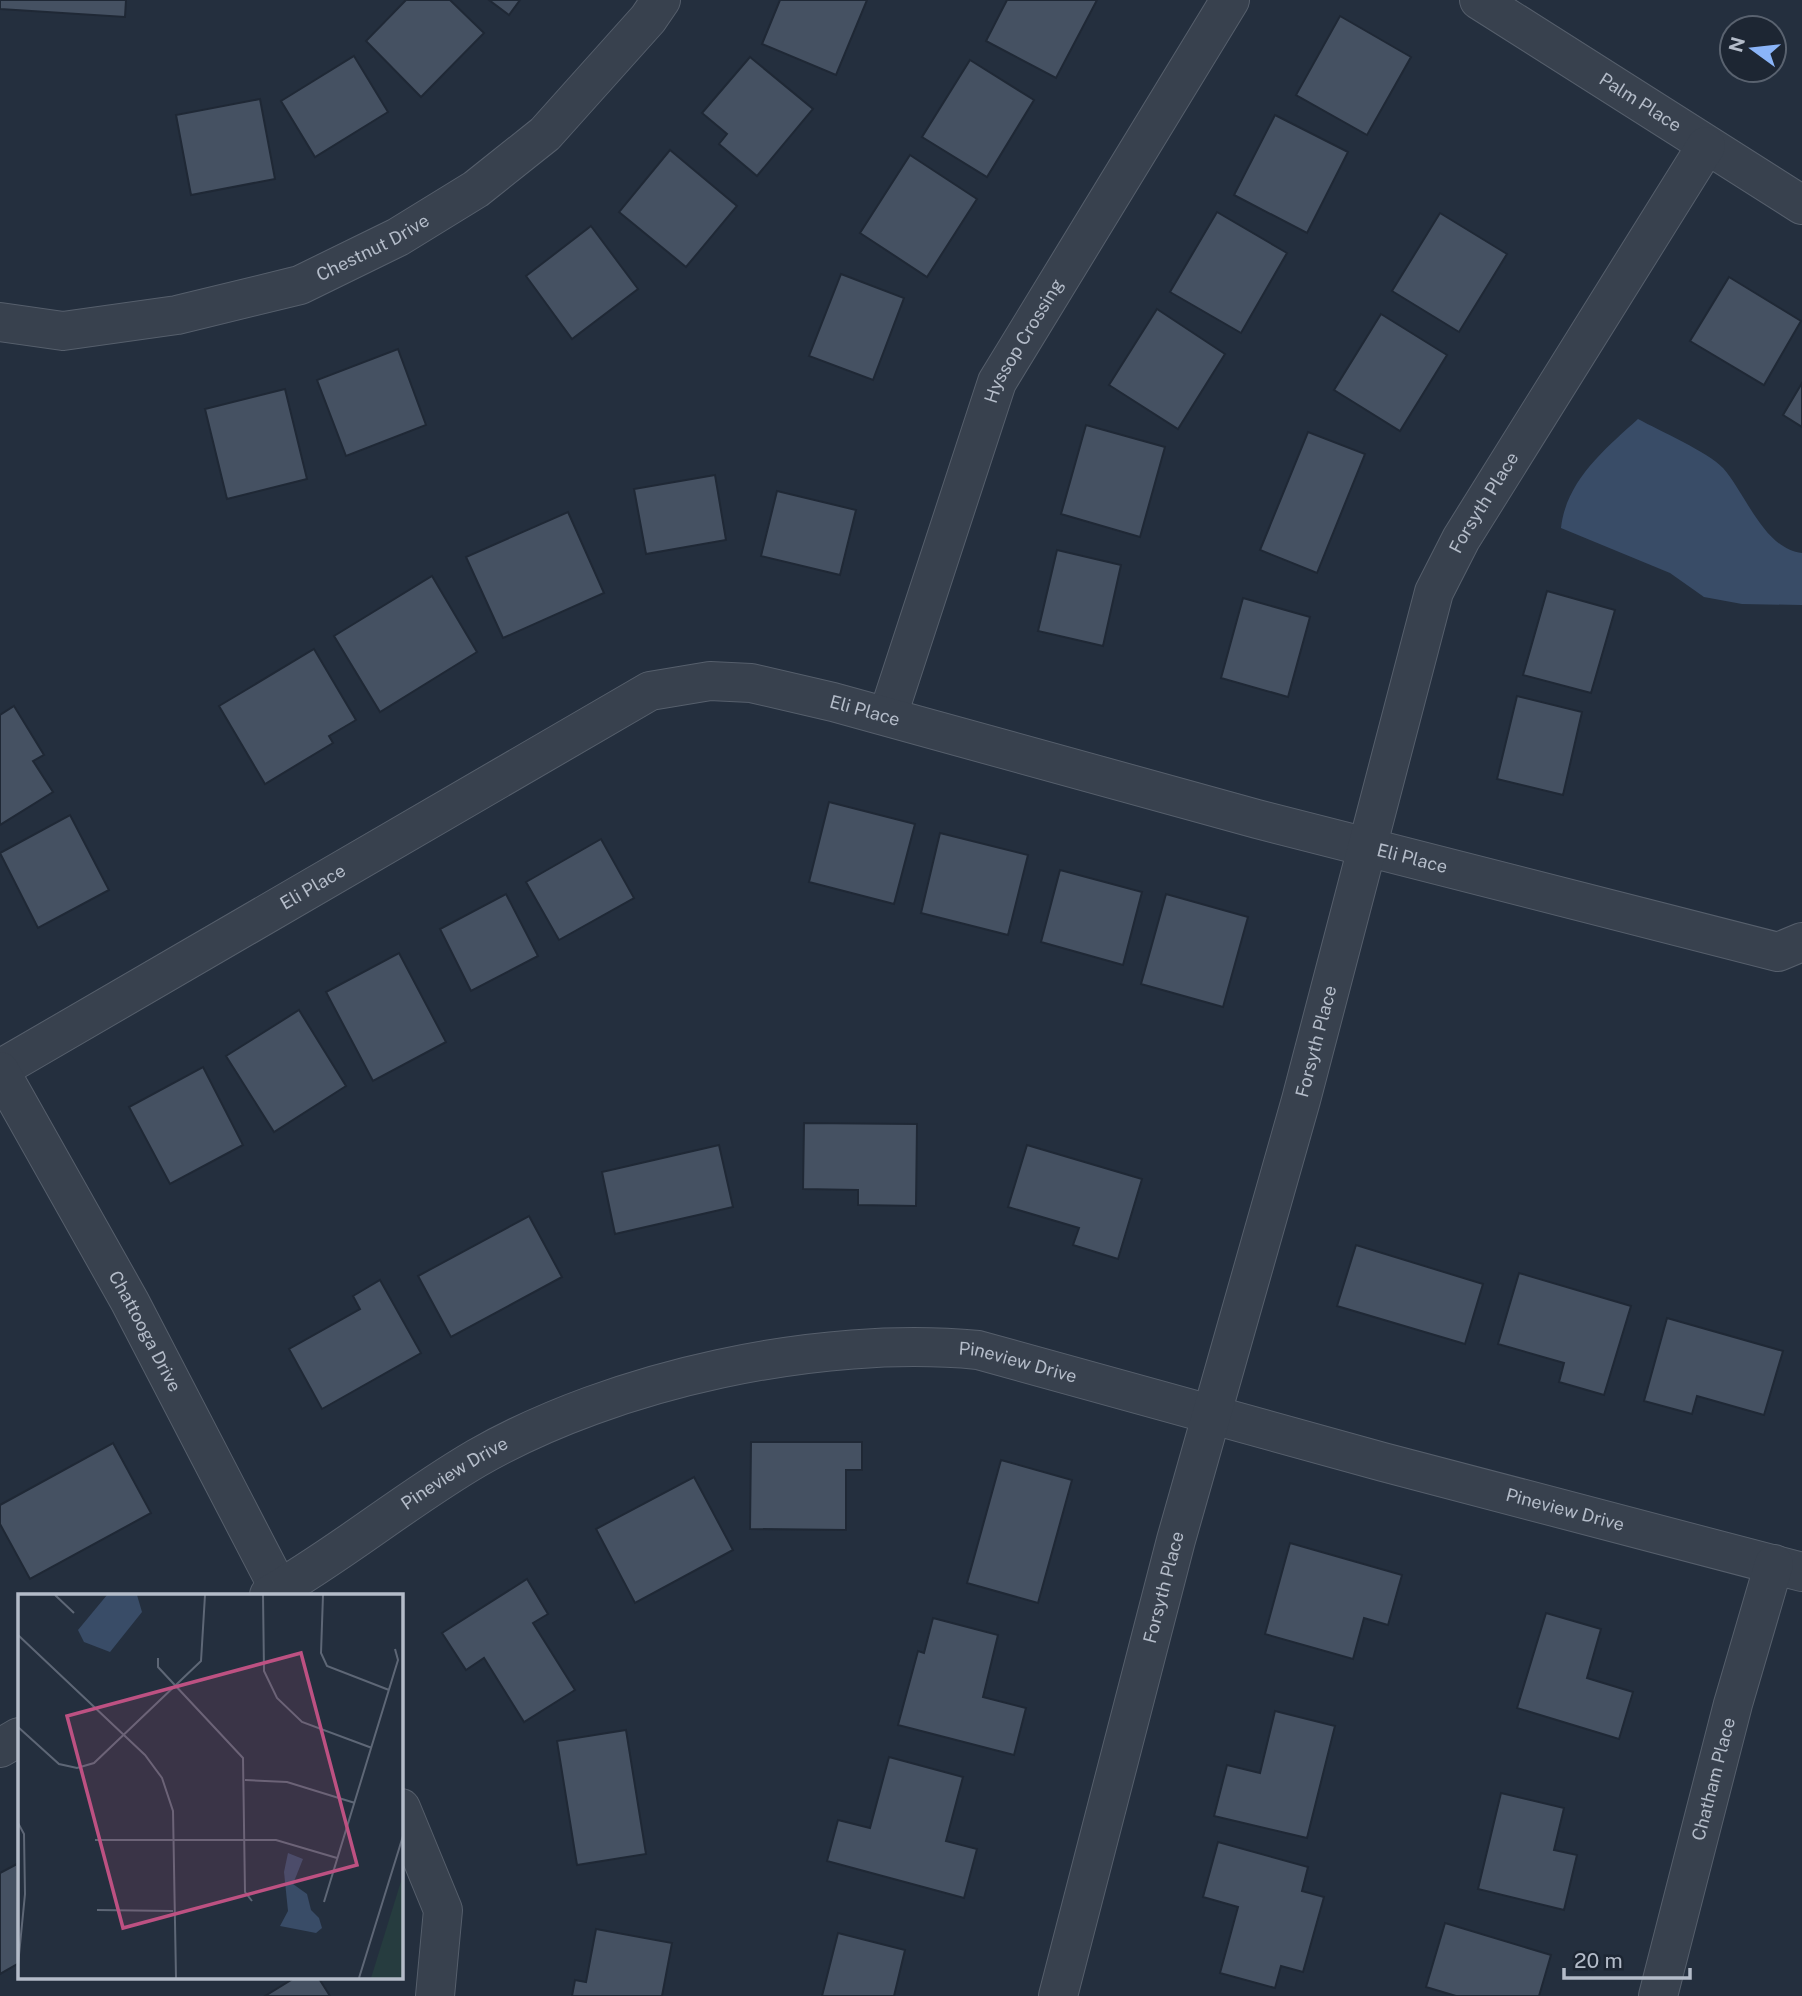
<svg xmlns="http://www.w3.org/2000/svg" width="1802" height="1996" font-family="'Public Sans',sans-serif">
	<rect width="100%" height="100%" fill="#242f3e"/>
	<path fill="#394c67" d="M1638 419C1660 431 1708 452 1723 468 1746 494 1764 549 1802 553V605L1742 604 1704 597 1670 573 1561 528C1566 481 1605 449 1638 419Z"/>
	<g fill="#455162" stroke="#1f2835" stroke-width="2">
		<path d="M0 0H126L125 17 0 9Z"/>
		<path d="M406 0H450L484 33 421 97 366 41Z"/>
		<path d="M489 0H520L509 15Z"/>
		<path d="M780 0H867L836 75 762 44Z"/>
		<path d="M1007 0H1097L1056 78 986 41Z"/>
		<path d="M1340 16 1411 57 1367 135 1296 95Z"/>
		<path d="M354 56 388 112 315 157 281 101Z"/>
		<path d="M750 57 813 109 757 176 719 144 727 134 702 113Z"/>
		<path d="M970 60 1034 100 987 177 922 137Z"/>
		<path d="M260 99 275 179 191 195 176 115Z"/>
		<path d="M1275 115 1348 152 1307 233 1234 195Z"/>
		<path d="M670 150 737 206 686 267 619 212Z"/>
		<path d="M910 155 977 199 927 277 860 233Z"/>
		<path d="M1217 212 1287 253 1241 333 1170 292Z"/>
		<path d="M1440 213 1507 254 1459 332 1392 291Z"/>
		<path d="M591 226 638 289 572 339 526 276Z"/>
		<path d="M841 274 904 298 873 380 809 356Z"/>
		<path d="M1729 277 1801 321 1764 385 1690 341Z"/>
		<path d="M1157 309 1225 354 1178 429 1109 385Z"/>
		<path d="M1381 314 1447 355 1400 431 1334 390Z"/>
		<path d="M398 349 426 425 346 456 317 380Z"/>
		<path d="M1802 383V427L1783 415Z"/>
		<path d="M285 389 307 479 227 499 205 409Z"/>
		<path d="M1086 425 1165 447 1140 537 1061 514Z"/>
		<path d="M1308 432 1365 454 1317 573 1260 550Z"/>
		<path d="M715 475 726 540 646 554 634 489Z"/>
		<path d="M777 491 856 510 840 575 761 556Z"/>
		<path d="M568 512 604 593 503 638 466 557Z"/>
		<path d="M1057 550 1121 565 1103 646 1038 631Z"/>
		<path d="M432 576 477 652 380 712 334 636Z"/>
		<path d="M1547 591 1615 610 1591 693 1523 675Z"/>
		<path d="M1243 598 1310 617 1288 697 1221 678Z"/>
		<path d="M314 649 356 720 329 736 333 743 265 784 219 706Z"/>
		<path d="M1517 696 1582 712 1563 795 1497 779Z"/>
		<path d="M14 706 44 755 33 761 53 792 0 825V715Z"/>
		<path d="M829 802 915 824 894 904 809 882Z"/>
		<path d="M70 815 109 890 38 928 0 853Z"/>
		<path d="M940 833 1028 855 1008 935 921 913Z"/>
		<path d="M601 839 634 898 559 940 526 882Z"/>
		<path d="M1060 870 1142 892 1123 965 1041 942Z"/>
		<path d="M506 894 538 956 471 991 440 929Z"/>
		<path d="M1166 894 1248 917 1223 1007 1141 984Z"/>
		<path d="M399 953 446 1042 373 1081 326 992Z"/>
		<path d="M299 1010 346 1086 274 1132 226 1056Z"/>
		<path d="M203 1067 243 1145 170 1184 129 1107Z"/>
		<path d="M804 1123 917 1124 916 1206 858 1205V1190L803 1189Z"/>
		<path d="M719 1145 733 1207 615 1234 602 1172Z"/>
		<path d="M1027 1145 1142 1179 1118 1259 1073 1245 1079 1228 1008 1207Z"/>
		<path d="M529 1216 562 1277 451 1337 418 1276Z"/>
		<path d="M1356 1245 1483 1284 1465 1344 1337 1306Z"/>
		<path d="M1519 1273 1631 1306 1604 1395 1559 1382 1564 1363 1498 1344Z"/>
		<path d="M380 1280 421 1353 322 1409 289 1349 360 1309 353 1296Z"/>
		<path d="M1667 1318 1783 1351 1764 1415 1697 1396 1692 1414 1644 1401Z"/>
		<path d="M751 1442H862V1470H846V1530L750 1529Z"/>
		<path d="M113 1443 151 1513 30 1579 0 1524V1505Z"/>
		<path d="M1001 1460 1072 1480 1038 1603 967 1583Z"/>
		<path d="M694 1477 733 1550 635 1603 596 1529Z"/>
		<path d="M1290 1543 1402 1575 1388 1625 1364 1618 1353 1659 1265 1634Z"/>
		<path d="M527 1579 548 1614 533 1623 575 1690 524 1722 484 1658 466 1670 442 1633Z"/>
		<path d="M1546 1613 1601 1629 1587 1678 1633 1692 1619 1739 1517 1708Z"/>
		<path d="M933 1618 998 1635 983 1697 1026 1708 1014 1755 898 1725 918 1651 924 1653Z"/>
		<path d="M1275 1711 1335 1726 1307 1838 1214 1816 1227 1765 1260 1773Z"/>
		<path d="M626 1730 646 1854 577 1865 557 1741Z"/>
		<path d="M889 1757 963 1777 946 1841 977 1849 964 1898 827 1861 838 1820 870 1828Z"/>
		<path d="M1501 1793 1564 1808 1554 1850 1577 1855 1564 1910 1478 1889Z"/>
		<path d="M1218 1842 1308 1867 1302 1891 1324 1897 1303 1972 1281 1966 1275 1988 1220 1973 1238 1907 1203 1897Z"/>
		<path d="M17 1864 19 1963 0 1974V1873Z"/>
		<path d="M1445 1923 1551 1955 1539 1996H1456L1426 1987Z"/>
		<path d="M596 1929 672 1943 662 1996H572L575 1980 586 1982Z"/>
		<path d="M838 1933 905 1950 894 1996H822Z"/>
		<path d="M296 1977H318L330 1996H265Z"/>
	</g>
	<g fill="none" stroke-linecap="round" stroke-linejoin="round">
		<defs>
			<g id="street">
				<path id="s1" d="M1479 0 1802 205"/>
				<path id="s2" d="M0 322 63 331 177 315 300 285 398 237 476 189 545 134 648 19 661 0"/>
				<path id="s3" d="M888 715 997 382 1230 0"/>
				<path id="s4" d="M0 1069 650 691 710 681 751 683 833 702 1257 819 1778 952 1802 942"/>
				<path id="s5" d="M0 1071 130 1302 282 1595"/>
				<path id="s6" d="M269 1595C341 1554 405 1500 477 1458 615 1379 820 1335 978 1350L1383 1462 1802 1572"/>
				<path d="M0 1748 19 1737"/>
				<path d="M401 1808 443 1910 435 1996"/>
				<path id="s7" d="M1058 1996 1176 1540 1301 1100 1434 592 1461 539 1706 146"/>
				<path id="s8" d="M1658 1996 1733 1704 1774 1564"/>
			</g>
		</defs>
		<use href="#street" stroke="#565f6c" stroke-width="40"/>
		<use href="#street" stroke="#38414e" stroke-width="38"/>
	</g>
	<g text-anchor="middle" stroke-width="6" stroke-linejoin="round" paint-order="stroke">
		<g font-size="18" fill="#b4bcc9" stroke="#1d2633">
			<text dy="6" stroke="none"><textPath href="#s1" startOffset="191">Palm Place</textPath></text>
			<text dy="6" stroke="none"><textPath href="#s2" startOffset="387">Chestnut Drive</textPath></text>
			<text dy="6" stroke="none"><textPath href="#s3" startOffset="399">Hyssop Crossing</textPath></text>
			<text dy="6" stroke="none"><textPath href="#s7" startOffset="1556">Forsyth Place</textPath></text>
			<text dy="6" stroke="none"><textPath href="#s4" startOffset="971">Eli Place</textPath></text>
			<text dy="6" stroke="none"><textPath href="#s4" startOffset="1538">Eli Place</textPath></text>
			<text dy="6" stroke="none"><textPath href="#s4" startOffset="362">Eli Place</textPath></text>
			<text dy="6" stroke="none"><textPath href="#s7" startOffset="989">Forsyth Place</textPath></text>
			<text dy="6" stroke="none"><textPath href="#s5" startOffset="298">Chattooga Drive</textPath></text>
			<text dy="6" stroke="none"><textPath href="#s6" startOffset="810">Pineview Drive</textPath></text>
			<text dy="6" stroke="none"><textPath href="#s6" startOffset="222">Pineview Drive</textPath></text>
			<text dy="6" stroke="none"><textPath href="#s6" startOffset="1377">Pineview Drive</textPath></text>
			<text dy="6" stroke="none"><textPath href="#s7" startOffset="422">Forsyth Place</textPath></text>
			<text dy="6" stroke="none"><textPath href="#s8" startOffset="224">Chatham Place</textPath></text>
		</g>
	</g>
	<g transform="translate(18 1594)">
		<rect width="385" height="385" fill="#242f3e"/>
		<path d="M385 281V384H353Z" fill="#263c3f"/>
		<path d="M89 1H119L124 18 92 58 66 48 60 36ZM270 259 285 265 275 290 289 300 293 316 301 324 304 334 298 339 262 332 270 317 266 278Z" fill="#394c67"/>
		<path fill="none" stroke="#5e6776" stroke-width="2" d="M37 1 56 19M245 1 246 77 259 104 284 128 354 154M305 1 303 59 309 72 371 96M0 41 127 161 144 184 155 217 158 384M140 64V73L225 164 227 298 234 307M0 133 41 170 59 174 76 169 183 67 187 1M227 186 269 188 337 209M0 229 6 240 7 300 0 371M77 246H258L319 264M306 308 380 66 377 55M79 316 155 317M341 384 385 242"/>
		<path fill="#bd5182" fill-opacity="0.15" stroke="#bd5182" stroke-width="3.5" d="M283 59 339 271 105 334 49 122Z"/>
		<rect width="385" height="385" fill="none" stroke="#b4bcc9" stroke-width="3.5"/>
	</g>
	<g transform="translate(1753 49) rotate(285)"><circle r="33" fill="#1d2633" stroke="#59626f" stroke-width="2"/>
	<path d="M0-5L12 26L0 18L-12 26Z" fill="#8ab4f8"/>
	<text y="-10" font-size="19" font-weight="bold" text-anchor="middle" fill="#b4bcc9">N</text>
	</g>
	<path d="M1564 1968v10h126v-10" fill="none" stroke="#b4bcc9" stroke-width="3.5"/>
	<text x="1574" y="1968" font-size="21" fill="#b4bcc9" stroke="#1d2633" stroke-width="5" paint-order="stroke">20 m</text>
</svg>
